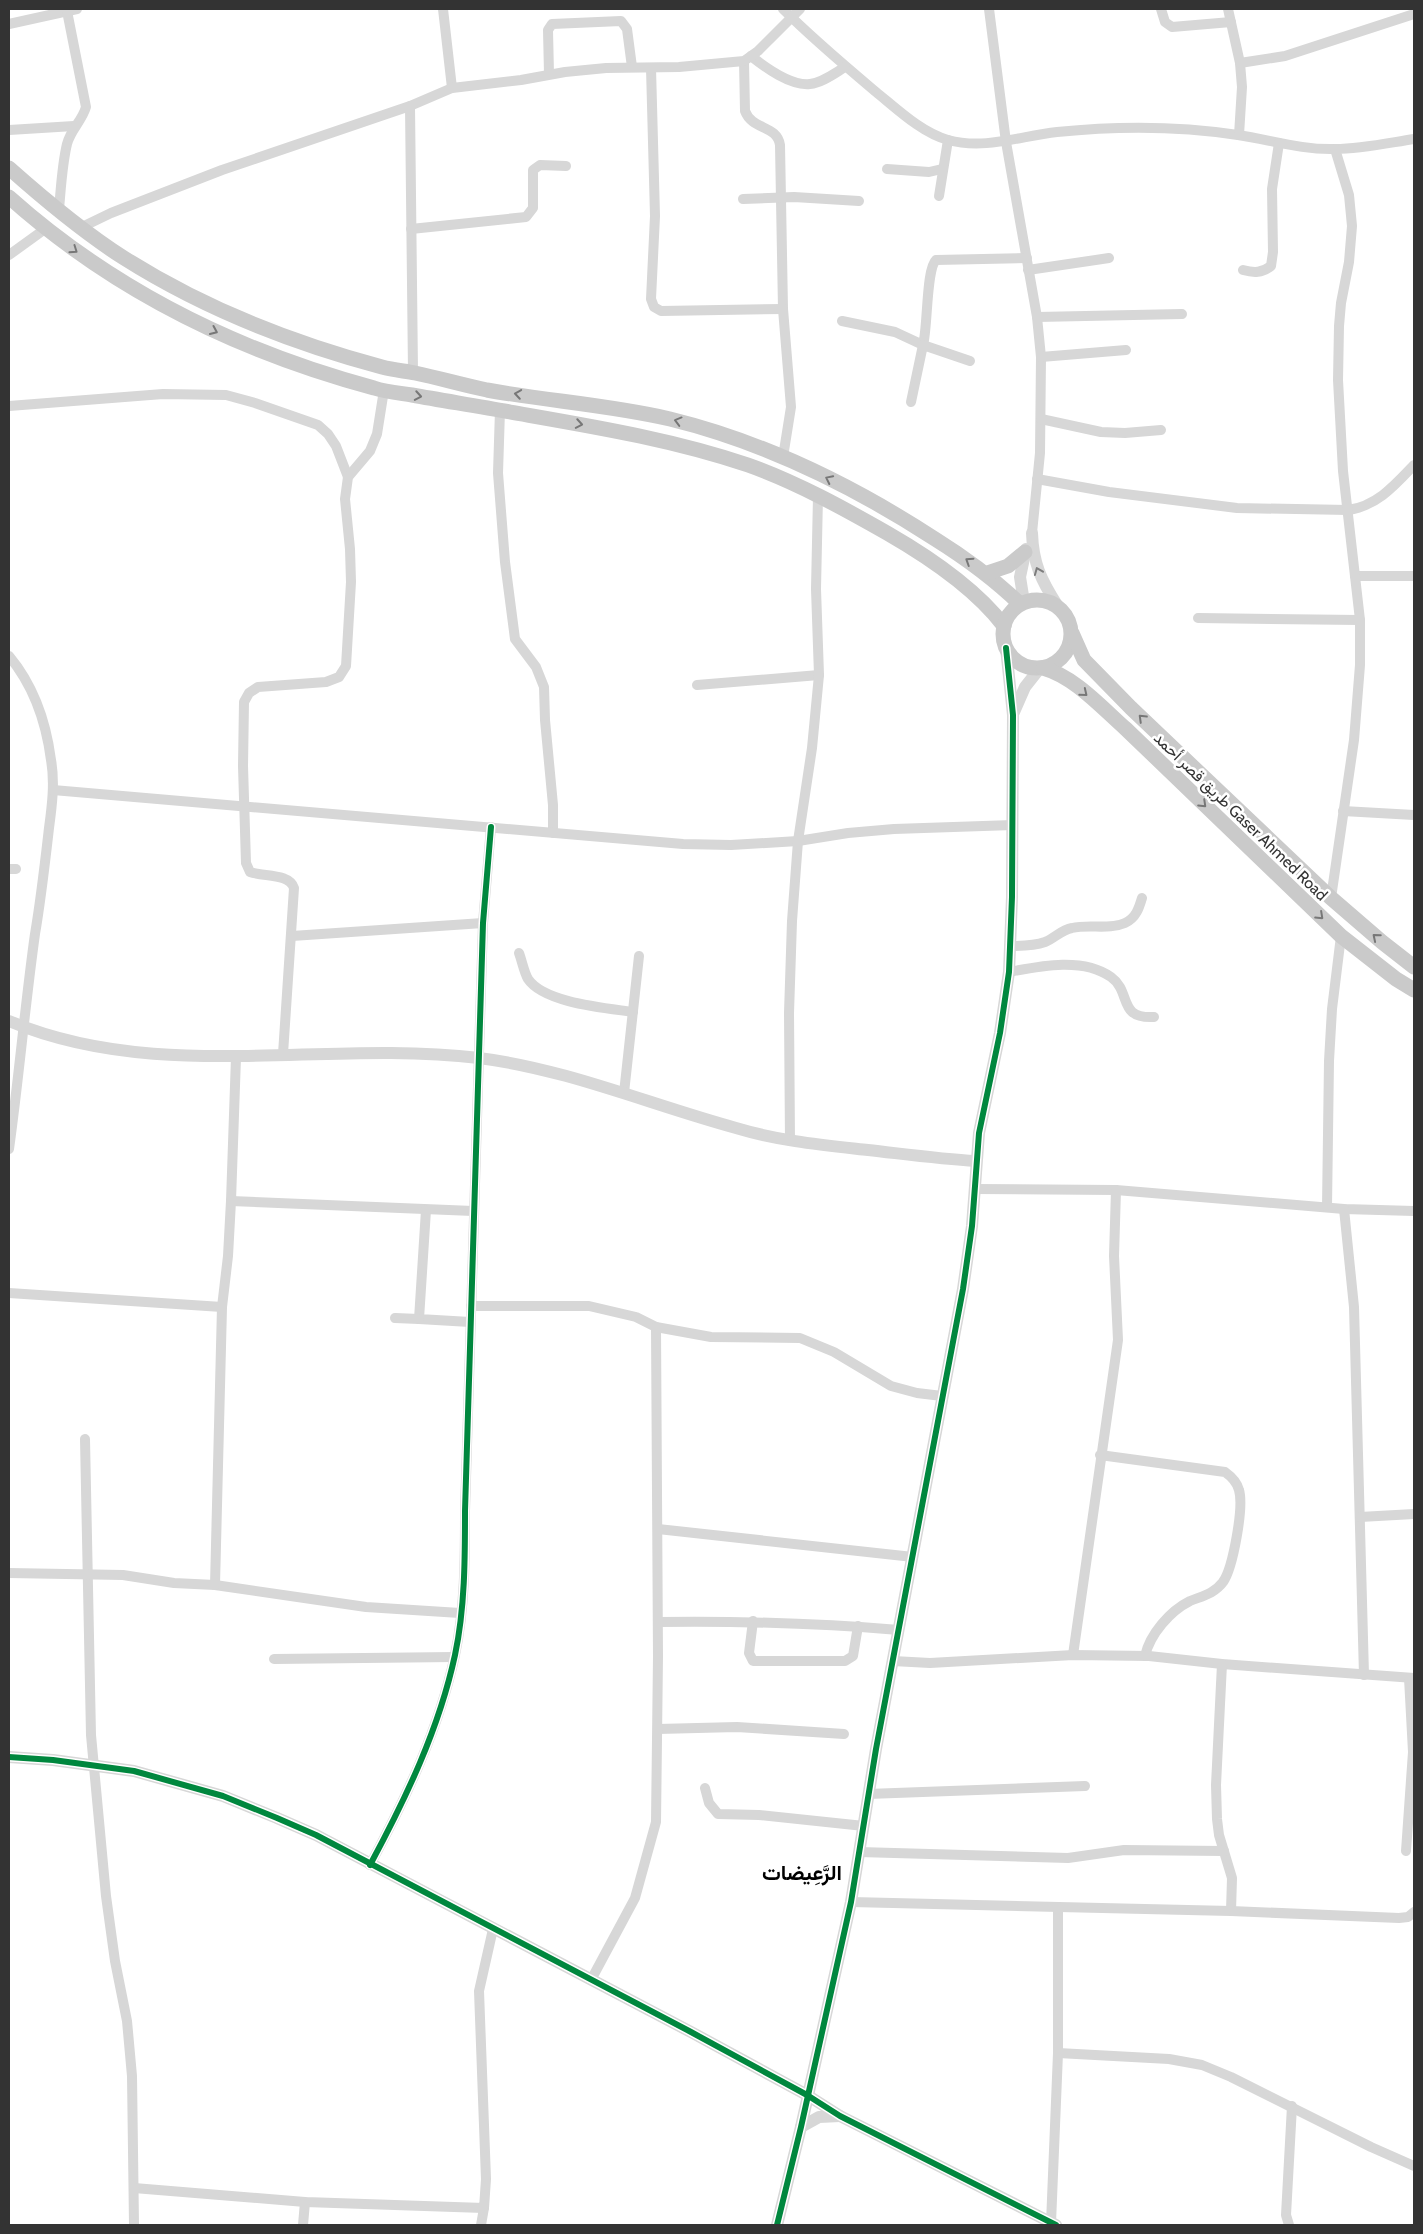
<svg xmlns="http://www.w3.org/2000/svg" width="1423" height="2234" font-family="Cabin,Vazirmatn,sans-serif">
	<rect width="100%" height="100%" fill="#fff"/>
	<g fill="none" stroke-linecap="round" stroke-linejoin="round">
		<g stroke="#d7d7d7" stroke-width="10">
			<path d="M443 9 452 88"/>
			<path d="M783 9C813 39 844 65 876 92 897 109 922 133 948 140 985 150 1020 136 1057 132 1116 126 1179 126 1238 135 1271 140 1302 150 1335 149 1362 149 1388 143 1414 139"/>
			<path d="M989 9 1006 142 1037 317 1041 357 1040 453 1032 533"/>
			<path d="M1161 9 1165 22 1172 27 1231 22"/>
			<path d="M1228 9 1240 63 1242 87 1239 135"/>
			<path d="M9 24 77 9"/>
			<path d="M751 56C766 68 790 86 810 84 822 83 835 73 845 67"/>
			<path d="M744 61 745 111C752 130 777 125 780 145L783 309 791 407 783 457"/>
			<path d="M1240 63 1285 56 1414 14"/>
			<path d="M651 68 655 216 651 299 654 307 661 311 783 309"/>
			<path d="M549 74 548 30 552 24 621 21 627 29 632 67"/>
			<path d="M410 106 413 372"/>
			<path d="M9 130 74 126"/>
			<path d="M887 169 929 172 942 169"/>
			<path d="M939 196 948 140"/>
			<path d="M743 199 794 197 859 201"/>
			<path d="M59 209C61 188 62 165 67 144 71 129 82 121 86 107L67 11"/>
			<path d="M82 227 111 213 222 170 410 106 452 88 521 80 565 72 606 68 679 67 744 61 758 51 800 9"/>
			<path d="M411 229 526 217 533 208V170L540 165 566 166"/>
			<path d="M9 255 45 229"/>
			<path d="M1028 270 1109 258"/>
			<path d="M1243 270C1254 273 1262 273 1271 266L1273 252 1272 189 1279 143"/>
			<path d="M1037 317 1182 314"/>
			<path d="M842 321 895 332 923 345C928 327 926 269 936 260L1027 258"/>
			<path d="M1041 357 1126 350"/>
			<path d="M911 402 923 345 970 361"/>
			<path d="M9 406 163 394 226 395 255 403 318 425 328 434 336 446 348 477"/>
			<path d="M500 410 498 473 505 562 515 639 536 667 544 687 545 720 553 805V833"/>
			<path d="M1041 419 1101 432 1125 433 1161 430"/>
			<path d="M1037 479 1109 492 1237 508 1348 510C1377 506 1395 485 1414 465"/>
			<path d="M1355 576H1414"/>
			<path d="M1198 618 1360 620"/>
			<path d="M9 656C34 686 46 721 51 760 55 782 52 806 49 828 45 863 41 899 35 934 25 1005 19 1077 9 1149"/>
			<path d="M697 685 819 675"/>
			<path d="M53 790 683 844 731 845 798 841 848 833 894 829 1013 825"/>
			<path d="M1343 811 1414 815"/>
			<path d="M9 869H16"/>
			<path d="M1331 898 1354 740 1360 665V620L1343 471 1338 380 1339 326 1341 303 1349 262 1352 226 1349 195 1335 149"/>
			<path d="M292 936 483 923"/>
			<path d="M1011 946C1022 946 1034 946 1045 942 1055 938 1061 930 1072 928 1089 924 1109 930 1125 923 1136 918 1139 908 1142 898"/>
			<path d="M519 953C522 961 524 972 528 979 544 1003 606 1008 633 1012"/>
			<path d="M1009 972C1040 966 1083 957 1111 977 1132 992 1117 1019 1154 1017"/>
			<path d="M283 1054 294 888C289 873 264 877 250 872L246 863 243 766 244 702 249 693 258 687 326 682 339 677 346 666 351 582 350 549 345 499 348 477 370 451 377 434 384 390"/>
			<path d="M624 1093 639 956"/>
			<path d="M790 1141 789 1013 792 921 798 841 812 748 819 675 816 589 818 496"/>
			<path d="M974 1189 1116 1190 1344 1209 1414 1211"/>
			<path d="M231 1201 473 1211"/>
			<path d="M1327 1207 1329 1061 1332 1009 1341 936"/>
			<path d="M1344 1209 1354 1307 1364 1675"/>
			<path d="M426 1210 419 1319 470 1322"/>
			<path d="M9 1293 222 1307"/>
			<path d="M471 1306H589L636 1317 656 1327 711 1337 800 1338 834 1352 891 1386 917 1393 942 1396"/>
			<path d="M395 1318 419 1319"/>
			<path d="M85 1439 91 1735 106 1896 115 1961 127 2021 132 2076 134 2225"/>
			<path d="M1100 1455 1225 1472C1232 1477 1237 1482 1239 1490 1244 1507 1233 1568 1223 1582 1214 1594 1202 1596 1190 1601 1170 1611 1150 1634 1145 1656"/>
			<path d="M1360 1517 1414 1514"/>
			<path d="M658 1529 913 1557"/>
			<path d="M9 1573 123 1575 174 1583 215 1585 366 1607 460 1613"/>
			<path d="M215 1585 222 1307 228 1256 231 1201 236 1057"/>
			<path d="M753 1621 749 1653 753 1661H845L853 1656 858 1626"/>
			<path d="M658 1622C739 1621 818 1623 899 1630"/>
			<path d="M1073 1655 1118 1340 1114 1256 1116 1190"/>
			<path d="M274 1659 454 1657"/>
			<path d="M893 1661 930 1663 1073 1655 1149 1656 1222 1664 1414 1678"/>
			<path d="M1222 1664 1216 1785 1217 1819 1219 1835 1232 1878 1231 1911"/>
			<path d="M658 1729 737 1727 844 1734"/>
			<path d="M705 1788 709 1803 718 1814 759 1815 864 1826"/>
			<path d="M868 1794 1085 1786"/>
			<path d="M1406 1851 1413 1752 1409 1678"/>
			<path d="M859 1852 1068 1858 1124 1850 1224 1851"/>
			<path d="M370 1865C406 1798 439 1729 455 1655 465 1608 465 1558 465 1511L483 923 491 827"/>
			<path d="M851 1902 1231 1911 1399 1918 1408 1917 1414 1912"/>
			<path d="M591 1980 635 1898 656 1822 658 1656 656 1327"/>
			<path d="M1058 2053 1169 2059 1202 2065 1231 2077 1371 2147 1414 2166"/>
			<path d="M134 2188 305 2202 484 2208 486 2179 479 1991 493 1929"/>
			<path d="M1051 2223 1058 2053V1907"/>
			<path d="M303 2225 305 2202"/>
			<path d="M481 2225 484 2208"/>
			<path d="M1289 2225 1286 2215 1292 2106"/>
		</g>
		<g stroke="#d7d7d7" stroke-width="12">
			<path d="M1032 533C1033 563 1041 580 1057 605"/>
			<path d="M1024 602 1020 577 1026 549"/>
			<path d="M1014 712 1025 687 1040 668"/>
			<path d="M9 1021C159 1084 322 1039 479 1058 567 1069 651 1105 736 1128 779 1141 823 1145 868 1150 904 1154 940 1159 976 1161"/>
			<path d="M9 1757 53 1760 134 1771 223 1796 277 1818 316 1835 691 2032 807 2095 840 2116 1056 2225"/>
			<path d="M801 2127 819 2117 840 2116"/>
			<path d="M777 2225 801 2127 851 1902 876 1749 963 1289 972 1226 979 1133 1000 1033 1009 972 1012 897 1013 715 1006 648"/>
		</g>
		<g stroke="#cacaca" stroke-width="15">
			<path d="M9 168C45 200 83 232 124 258 203 308 292 343 382 367 393 370 405 371 415 373 439 378 463 385 487 390 547 401 610 405 670 419 764 442 855 487 935 539 967 559 993 578 1020 604"/>
			<path d="M9 197C113 290 240 352 374 388 386 392 399 393 412 395 445 401 478 406 510 412 590 426 671 439 748 465 796 482 843 508 887 533 927 556 976 589 1004 626"/>
			<path d="M987 573 1008 566 1025 552"/>
			<circle cx="1037" cy="634" r="34"/>
			<path d="M1072 633 1084 660 1131 708 1331 898 1382 942 1414 967"/>
			<path d="M1043 668C1075 677 1101 707 1126 729L1341 936 1396 979 1414 990"/>
		</g>
		<defs>
			<g id="cycleway">
				<path d="M9 1757 53 1760 134 1771 223 1796 277 1818 316 1835 691 2032 807 2095 840 2116 1056 2225"/>
				<path d="M370 1865C406 1798 439 1729 455 1655 465 1608 465 1558 465 1511L483 923 491 827"/>
				<path d="M777 2225 801 2127 851 1902 876 1749 963 1289 972 1226 979 1133 1000 1033 1009 972 1012 897 1013 715 1006 648"/>
			</g>
		</defs>
		<use href="#cycleway" stroke="#fff" stroke-width="9"/>
		<use href="#cycleway" stroke="#00873e" stroke-width="6"/>
	</g>
	<defs><path id="oneway-chevron" d="M-2-3.5L2.5 0L-2 3.5" fill="none" stroke-width="1.6" stroke-linecap="round" stroke-linejoin="round" transform="scale(1.25)"/></defs>
	<g stroke="#777">
		<use href="#oneway-chevron" transform="translate(74 250) rotate(35)"/>
		<use href="#oneway-chevron" transform="translate(214 331) rotate(24)"/>
		<use href="#oneway-chevron" transform="translate(518 394) rotate(-171)"/>
		<use href="#oneway-chevron" transform="translate(418 396) rotate(10)"/>
		<use href="#oneway-chevron" transform="translate(678 421) rotate(-165)"/>
		<use href="#oneway-chevron" transform="translate(579 424) rotate(10)"/>
		<use href="#oneway-chevron" transform="translate(829 479) rotate(-154)"/>
		<use href="#oneway-chevron" transform="translate(969 561) rotate(-147)"/>
		<use href="#oneway-chevron" transform="translate(1084 693) rotate(39)"/>
		<use href="#oneway-chevron" transform="translate(1142 718) rotate(-136)"/>
		<use href="#oneway-chevron" transform="translate(1203 804) rotate(44)"/>
		<use href="#oneway-chevron" transform="translate(1320 916) rotate(43)"/>
		<use href="#oneway-chevron" transform="translate(1376 937) rotate(-140)"/>
	</g>
	<use stroke="#7d7d7d" href="#oneway-chevron" transform="translate(1038 571) rotate(-112)"/>
	<g text-anchor="middle" stroke-width="5" stroke-linejoin="round" paint-order="stroke">
		<g font-size="16" fill="#333" stroke="#fff">
			<text transform="translate(1241 816) rotate(44)" y="6">طريق قصر أحمد Gaser Ahmed Road</text>
		</g>
		<g font-size="21" font-weight="bold" fill="#000" stroke="#fff">
			<text x="802" y="1880">الرَّعِيضات</text>
		</g>
	</g>
	<rect width="1423" height="2234" fill="none" stroke="#333333" stroke-width="20"/>
</svg>
